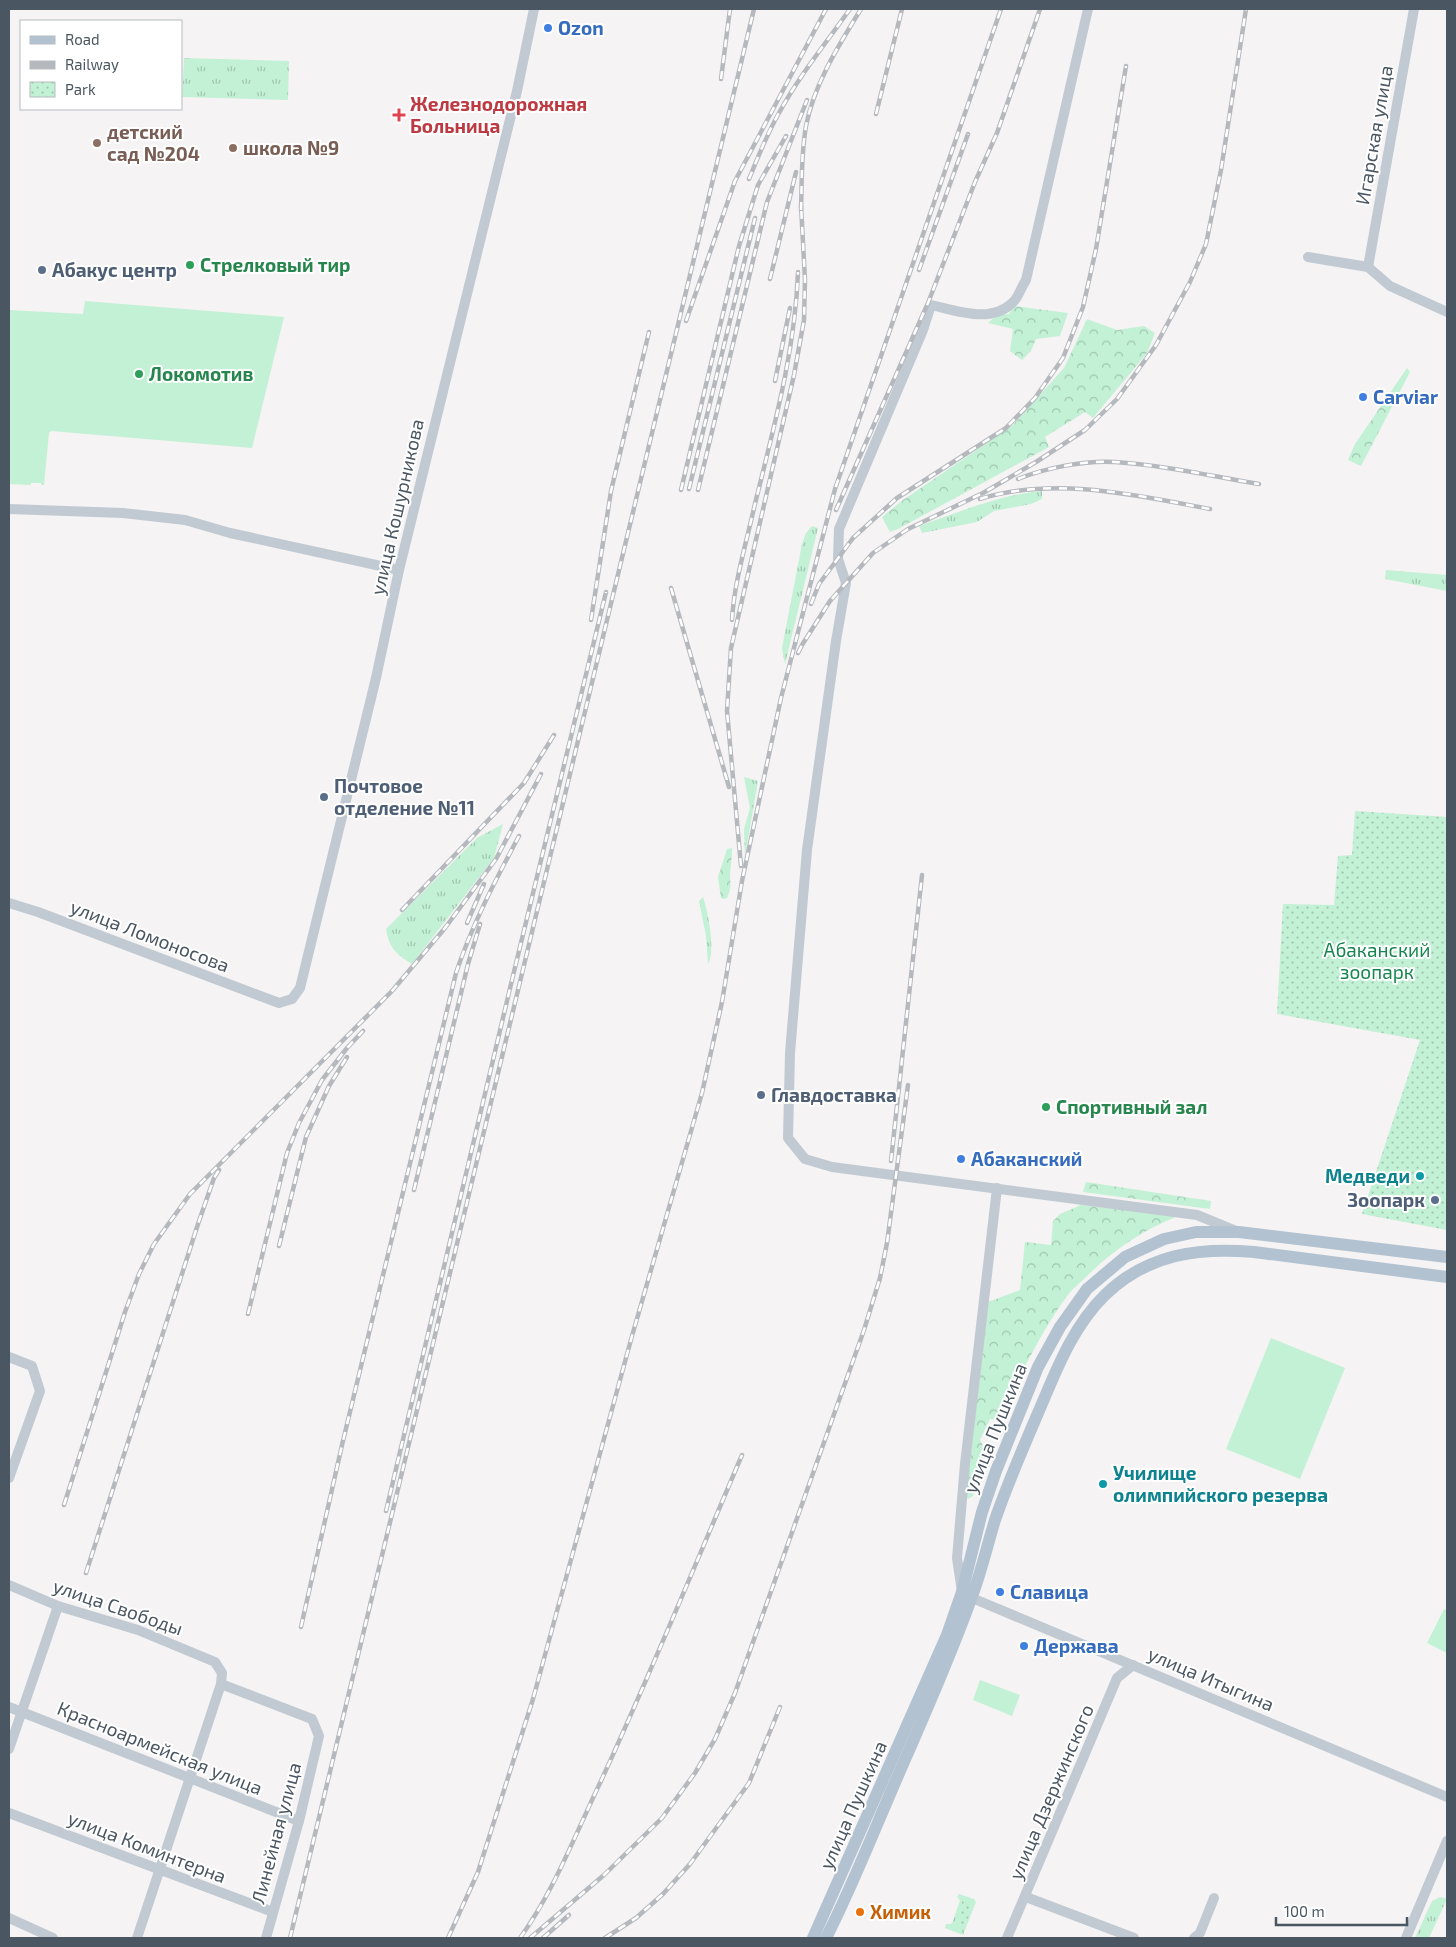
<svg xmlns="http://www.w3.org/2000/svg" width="1456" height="1947" font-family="'Exo 2',sans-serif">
	<defs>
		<pattern id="grass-tufts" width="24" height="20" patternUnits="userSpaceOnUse" patternTransform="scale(1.25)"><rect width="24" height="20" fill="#c3f1d5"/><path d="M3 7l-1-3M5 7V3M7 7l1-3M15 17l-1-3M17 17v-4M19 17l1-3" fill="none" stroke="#a0c6b0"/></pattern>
		<pattern id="forest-crowns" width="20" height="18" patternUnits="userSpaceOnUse" patternTransform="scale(1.25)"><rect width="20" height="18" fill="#c3f1d5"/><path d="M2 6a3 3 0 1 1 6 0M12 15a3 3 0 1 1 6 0" fill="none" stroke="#a0c6b0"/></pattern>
		<pattern id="park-dots" width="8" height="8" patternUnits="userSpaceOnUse" patternTransform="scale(1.25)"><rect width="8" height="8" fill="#c3f1d5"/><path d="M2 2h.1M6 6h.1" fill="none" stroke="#a0c6b0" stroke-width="1.8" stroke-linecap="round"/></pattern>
	</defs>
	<rect width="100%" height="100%" fill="#f5f3f3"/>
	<g fill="url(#grass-tufts)">
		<path d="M184 58 289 61 288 100 182 97Z"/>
		<path d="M1042 491V499L1031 504 994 511 977 522 922 533 919 526C959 512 999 495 1042 491Z"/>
		<path d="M812 526 818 528 785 664 782 648 802 544 806 533Z"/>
		<path d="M1386 570 1447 575V591L1385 579Z"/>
		<path d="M744 777 758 781 745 856 744 829 750 808Z"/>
		<path d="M503 824 494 858 412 964C396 954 389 948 386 929L477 838Z"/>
		<path d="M703 897C708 911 716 952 708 964L706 936 699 901Z"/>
		<path d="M959 1894 974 1899 976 1902 963 1935 945 1928 946 1924H951L953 1921 960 1900 957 1897Z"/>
		<path d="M1440 1897 1447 1899 1429 1938H1415L1432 1901Z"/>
	</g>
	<g fill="url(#forest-crowns)">
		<path d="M1014 306 1068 313 1060 336 1036 339 1031 351 1022 360 1010 351 1013 329 988 323 997 315 1009 314Z"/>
		<path d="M1087 319 1117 330 1144 326 1155 333 1147 353 1093 418 1085 412 1045 437 1049 447 898 529 890 532 882 517 903 500 1012 426 1064 368Z"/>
		<path d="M1407 368 1410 372 1361 466 1348 460 1355 444Z"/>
		<path d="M732 848C732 857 731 864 730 873 730 884 732 888 727 898L724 899 721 898 718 877 727 849Z"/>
		<path d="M1086 1182 1211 1201 1210 1209 1083 1192Z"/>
		<path d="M1081 1205 1178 1216C1143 1230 1113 1250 1086 1277 1080 1283 1072 1289 1067 1296 1039 1334 1020 1378 998 1420L990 1419 980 1440 987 1453 973 1496 968 1499 966 1496 988 1302 1020 1290 1025 1242 1051 1245 1053 1221 1060 1214Z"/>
	</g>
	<g fill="url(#park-dots)">
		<path d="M1355 811 1447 817V1230L1362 1214 1420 1040 1277 1014 1283 904 1334 905 1338 856 1352 855Z"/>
		<path d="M963 1899 971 1902 972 1905 966 1926 964 1927 959 1926C963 1916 960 1908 963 1899Z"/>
	</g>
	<g fill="#c3f1d5">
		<path d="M85 301 284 317 252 448 51 431 49 433 44 485H41V483H31V485L9 484V310L83 314Z"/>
		<path d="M1271 1338 1345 1368 1300 1479 1226 1449Z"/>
		<path d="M1444 1609 1447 1611V1653L1427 1643Z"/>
		<path d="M980 1680 1020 1695 1012 1716 973 1700Z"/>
	</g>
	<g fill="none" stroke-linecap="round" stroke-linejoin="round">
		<g stroke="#c1cad2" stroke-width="10">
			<path d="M1088 9 1026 280C1022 286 1019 295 1015 300 993 325 957 311 931 305L923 330 839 529 838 559 846 583 836 641 807 850 790 1053 788 1138 805 1159 832 1167 1197 1215 1236 1231"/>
			<path d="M1308 257 1368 267 1390 286 1447 312"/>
			<path d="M1368 267 1414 9"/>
			<path d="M9 509 123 513 185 520 230 533 399 570"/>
			<path d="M9 903 38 912 279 1003 292 999 300 988 376 678 399 570 517 91 534 9"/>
			<path d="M997 1188 965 1464 957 1558 962 1592 972 1598 1447 1797"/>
			<path d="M9 1357 32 1366 40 1391 9 1478"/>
			<path d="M9 1585 58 1606 138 1630 215 1662 222 1673 221 1684 137 1938"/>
			<path d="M221 1684 312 1719 319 1736 299 1821 266 1938"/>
			<path d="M9 1707 299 1821"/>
			<path d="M9 1749 58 1606"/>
			<path d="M9 1813 273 1912"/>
			<path d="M1026 1897 1134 1938"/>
			<path d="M9 1918 53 1938"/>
			<path d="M1007 1938 1117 1678 1133 1665"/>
			<path d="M1194 1938 1200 1933 1214 1898"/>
			<path d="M1406 1938 1447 1841"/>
		</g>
		<g stroke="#b3c2d1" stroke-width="12">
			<path d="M813 1938 947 1635 962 1592 982 1512 996 1471 1038 1367 1060 1327 1087 1289 1125 1257 1164 1239 1196 1232H1239L1447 1257"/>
			<path d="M826 1938C851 1889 871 1838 893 1787 920 1725 948 1663 971 1599 981 1573 987 1546 995 1520 1009 1479 1027 1439 1044 1399 1059 1363 1076 1323 1105 1295 1147 1254 1199 1247 1254 1252L1447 1277"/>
		</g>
		<defs>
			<g id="rail">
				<path d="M721 79 730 9"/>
				<path d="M876 114 902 9"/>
				<path d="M749 179C758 157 767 134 779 113 799 76 826 43 850 9"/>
				<path d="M801 210C802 182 801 154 806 126 814 84 839 45 861 9"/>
				<path d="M919 270 968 134"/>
				<path d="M770 279 796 172"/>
				<path d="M686 321 735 181 826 9"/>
				<path d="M775 381 790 308"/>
				<path d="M1018 479C1045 468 1085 460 1115 462 1163 465 1211 476 1259 484"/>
				<path d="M689 489 755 218"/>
				<path d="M681 490 739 246 758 185 786 136"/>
				<path d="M698 490 767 202 807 100"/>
				<path d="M980 499C1055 476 1135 495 1210 509"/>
				<path d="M836 510 928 303 975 182 997 133 1040 9"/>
				<path d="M671 588 729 787"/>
				<path d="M811 604 819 584 853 538 897 498 1006 428 1035 398 1063 358 1083 307 1096 249 1126 66"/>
				<path d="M591 620 611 491 649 332"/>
				<path d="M732 620C734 583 746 544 754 508 773 430 795 353 798 272"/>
				<path d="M798 653 802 645 830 601 873 553 908 529 983 493 1036 462 1085 430 1117 399 1156 345 1190 282 1206 244 1221 170 1246 9"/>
				<path d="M741 866 727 711 731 648 794 375 804 320 805 280 801 205"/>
				<path d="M402 910 524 783 554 735"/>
				<path d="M467 923 484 884"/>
				<path d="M891 1161 922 875"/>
				<path d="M414 1190 468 964 480 924"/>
				<path d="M279 1246 306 1137 329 1086 347 1057"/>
				<path d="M248 1314 287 1153 299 1123 322 1080 347 1048 363 1031"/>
				<path d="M64 1505 125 1312 139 1274 154 1244 190 1194 392 991 445 928 496 859 541 774"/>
				<path d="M386 1511 512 980 606 592"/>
				<path d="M86 1573 198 1224 214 1178 219 1170"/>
				<path d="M301 1627 342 1445 456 973C472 925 495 881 519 836"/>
				<path d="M290 1938 754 9"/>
				<path d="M448 1938 478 1872 533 1699 632 1336 702 1093 722 1002 742 881 781 698 835 489 1001 9"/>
				<path d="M520 1938C554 1891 575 1835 600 1783 650 1675 695 1565 742 1455"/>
				<path d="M530 1938 604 1875 662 1818 695 1773 715 1739 735 1693 758 1628 864 1330 880 1278 887 1243 908 1085"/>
				<path d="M543 1938 569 1915"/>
				<path d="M605 1938 636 1918 663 1894 690 1864 749 1783 780 1707"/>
			</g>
		</defs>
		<use href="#rail" stroke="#b5b8bd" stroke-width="4.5"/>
		<use href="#rail" stroke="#fff" stroke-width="2.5" stroke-dasharray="8" stroke-linecap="butt"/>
	</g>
	<g fill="#3f7fe0" stroke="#fff" stroke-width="2">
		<circle cx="548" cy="28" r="5"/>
		<circle cx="1363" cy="397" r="5"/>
		<circle cx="961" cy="1159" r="5"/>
		<circle cx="1000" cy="1592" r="5"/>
		<circle cx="1024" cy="1646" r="5"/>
	</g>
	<path fill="#e0444e" stroke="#fff" stroke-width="2" d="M396.5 107.5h5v5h5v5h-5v5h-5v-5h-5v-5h5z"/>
	<g fill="#8d6e63" stroke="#fff" stroke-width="2">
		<circle cx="97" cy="143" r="5"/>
		<circle cx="233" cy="148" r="5"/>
	</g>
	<g fill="#2e9e5b" stroke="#fff" stroke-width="2">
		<circle cx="190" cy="265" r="5"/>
		<circle cx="139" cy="374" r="5"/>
		<circle cx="1046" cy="1107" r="5"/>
	</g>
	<g fill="#5c6f8a" stroke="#fff" stroke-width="2">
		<circle cx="42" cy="270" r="5"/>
		<circle cx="324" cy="797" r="5"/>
		<circle cx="761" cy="1095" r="5"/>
		<circle cx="1435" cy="1200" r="5"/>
	</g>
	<g fill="#0f9aa8" stroke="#fff" stroke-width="2">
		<circle cx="1420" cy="1176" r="5"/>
		<circle cx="1103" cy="1484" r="5"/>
	</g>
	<circle fill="#e8710a" stroke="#fff" stroke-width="2" cx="860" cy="1912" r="5"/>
	<g text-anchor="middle" stroke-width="4" stroke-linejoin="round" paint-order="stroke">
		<g font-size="19" font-weight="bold" fill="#366cbe" stroke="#fff" text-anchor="start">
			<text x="558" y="35">Ozon</text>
			<text x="1373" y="404">Carviar</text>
			<text x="971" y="1166">Абаканский</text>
			<text x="1010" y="1599">Славица</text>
			<text x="1034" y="1653">Держава</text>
		</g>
		<g font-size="19" font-weight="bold" fill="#be3a42" stroke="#fff" text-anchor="start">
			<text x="410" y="111">Железнодорожная<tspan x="410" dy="22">Больница</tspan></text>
		</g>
		<g font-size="19" font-weight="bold" fill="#785e54" stroke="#fff" text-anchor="start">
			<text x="107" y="139">детский<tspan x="107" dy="22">сад №204</tspan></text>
			<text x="243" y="155">школа №9</text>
		</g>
		<g font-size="19" fill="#4a5661" stroke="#fff">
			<text transform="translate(1374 135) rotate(-80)" y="7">Игарская улица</text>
			<text transform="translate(397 507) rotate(-77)" y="7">улица Кошурникова</text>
			<text transform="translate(150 936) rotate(21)" y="7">улица Ломоносова</text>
			<text transform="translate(995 1428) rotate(-68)" y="7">улица Пушкина</text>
			<text transform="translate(118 1607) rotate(19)" y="7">улица Свободы</text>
			<text transform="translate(1211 1679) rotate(23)" y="7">улица Итыгина</text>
			<text transform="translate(160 1748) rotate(22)" y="7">Красноармейская улица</text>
			<text transform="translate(1051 1792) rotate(-67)" y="7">улица Дзержинского</text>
			<text transform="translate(853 1805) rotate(-66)" y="7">улица Пушкина</text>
			<text transform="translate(276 1833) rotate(-75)" y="7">Линейная улица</text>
			<text transform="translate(147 1847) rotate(21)" y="7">улица Коминтерна</text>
		</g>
		<g font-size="19" font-weight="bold" fill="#27864d" stroke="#fff" text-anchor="start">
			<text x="200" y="272">Стрелковый тир</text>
			<text x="149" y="381">Локомотив</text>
			<text x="1056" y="1114">Спортивный зал</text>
		</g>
		<g font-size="19" font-weight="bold" fill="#4e5e75" stroke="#fff" text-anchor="start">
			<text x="52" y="277">Абакус центр</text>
			<text x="334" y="793">Почтовое<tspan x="334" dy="22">отделение №11</tspan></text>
			<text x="771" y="1102">Главдоставка</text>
			<text x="1425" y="1207" text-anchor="end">Зоопарк</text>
		</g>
		<g font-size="19" fill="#17864f" stroke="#fff">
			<text x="1377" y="957">Абаканский<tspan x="1377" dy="22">зоопарк</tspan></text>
		</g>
		<g font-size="19" font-weight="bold" fill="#0d838f" stroke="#fff" text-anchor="end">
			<text x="1410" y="1183">Медведи</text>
			<text x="1113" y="1480" text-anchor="start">Училище<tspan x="1113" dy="22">олимпийского резерва</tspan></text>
		</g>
		<g font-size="19" font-weight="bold" fill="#c56008" stroke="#fff" text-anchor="start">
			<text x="870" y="1919">Химик</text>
		</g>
	</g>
	<rect width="1456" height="1947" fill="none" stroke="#4a5661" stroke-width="20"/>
	<rect x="20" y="20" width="162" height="90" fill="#ffffff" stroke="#b7bbc0"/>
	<rect x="30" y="36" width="25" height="8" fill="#b3c2d1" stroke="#b7bbc0"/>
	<text x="65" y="45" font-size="15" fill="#4a5661">Road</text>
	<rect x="30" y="61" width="25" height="8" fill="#b5b8bd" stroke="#b7bbc0"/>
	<text x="65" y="70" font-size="15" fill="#4a5661">Railway</text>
	<rect x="30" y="82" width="25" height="15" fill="url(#park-dots)" stroke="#b7bbc0"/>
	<text x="65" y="95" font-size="15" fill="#4a5661">Park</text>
	<path d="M1276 1917v8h131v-8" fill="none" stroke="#4a5661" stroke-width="2.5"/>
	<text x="1284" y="1917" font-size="15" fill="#4a5661" stroke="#ffffff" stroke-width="4" paint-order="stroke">100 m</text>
</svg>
